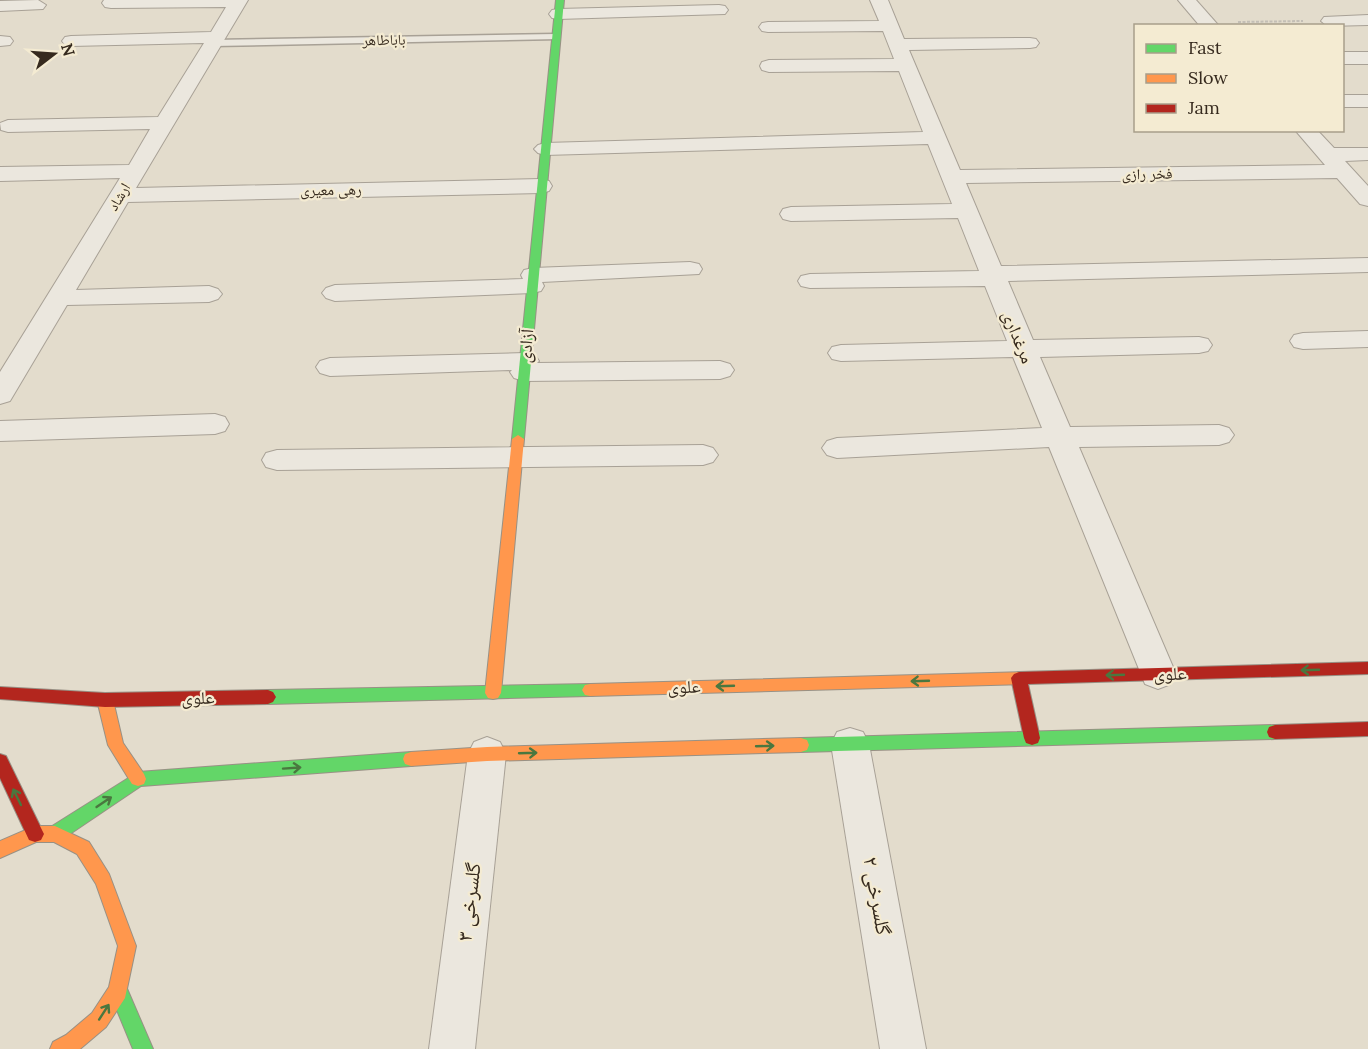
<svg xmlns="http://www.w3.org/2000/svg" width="1368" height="1049" font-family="Lora,'Noto Naskh Arabic',serif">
	<rect width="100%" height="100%" fill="#e3dccc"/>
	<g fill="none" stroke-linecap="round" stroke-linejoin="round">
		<defs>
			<path id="lane" d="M556 34 559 35V39L213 46 208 43 213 40Z"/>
			<g id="street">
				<path d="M38 0 46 5 43 9 0 11V1Z"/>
				<path d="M104 0H248L136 188 541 179 549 181 552 186 549 191 541 193 128 202 76 290 209 286 218 289 222 294 218 299 209 302 67 305 10 401 0 404V372L120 178 0 181V167L129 165 150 129 8 132 1 130 0 123 8 120 158 117 204 43 71 46 65 45 62 41 65 37 71 36 211 32 226 7 111 8 105 7 102 3Z"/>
				<path d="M870 0H888L904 39 1030 38 1036 39 1039 43 1036 47 1030 48 909 50 960 170 1325 165 1295 130H1317L1334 148H1368V160L1345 161 1368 186V206L1360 204 1337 178 966 183 1001 266 1368 258V272L1008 281 1033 340 1199 337 1208 339 1212 345 1208 351 1199 353 1040 357 1070 427 1219 425 1229 428 1234 435 1229 442 1219 445 1079 447 1176 674 1171 684 1158 689 1145 684 1049 447 837 458 827 455 822 448 827 441 837 438 1042 428 1013 357 841 361 832 359 828 353 832 347 841 345 1007 341 985 286 810 288 801 286 798 281 801 276 810 274 979 271 958 218 791 221 783 219 780 214 783 209 791 207 952 204 928 144 545 155 538 153 534 149 538 145 545 143 923 132 899 71 769 72 762 70 760 66 762 62 769 60 894 59 883 31 768 32 762 31 759 27 762 23 768 22 879 21Z"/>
				<path d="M1178 0H1196L1219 26H1200Z"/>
				<path d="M719 5 725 6 728 10 725 14 558 19 552 18 549 14 552 10 558 9Z"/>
				<path d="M1368 15V25L1327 26 1321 21 1324 17Z"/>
				<path d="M0 36 10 37 13 41 10 45 0 46Z"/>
				<rect x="1342" y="52" width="26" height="12"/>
				<rect x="1342" y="95" width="26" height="12"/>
				<path d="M690 262 699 264 702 269 699 274 542 282 544 286 541 291 532 293 335 301 326 298 322 293 326 288 335 285 523 279 521 275 524 270 533 268Z"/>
				<path d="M1368 331V347L1303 349 1294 347 1290 341 1294 335 1303 333Z"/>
				<path d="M525 353 535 355 539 361 537 363 720 361 730 364 734 370 730 376 720 379 524 381 514 378 510 372 512 370 330 376 320 373 316 367 320 361 330 358Z"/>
				<path d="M215 414 225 417 229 424 225 431 215 434 0 441V421Z"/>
				<path d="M703 445 713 448 718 455 713 462 703 465 277 470 266 467 262 460 266 453 277 450Z"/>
				<path d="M850 728 863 732 869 744 926 1049H880L831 744 837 732Z"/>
				<path d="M487 737 500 742 506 754 475 1049H429L468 754 474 742Z"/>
			</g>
			<g id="fast">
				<path d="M556 0H564L524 439 518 443 512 439Z"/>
				<path d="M590 684 595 685 598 690 595 695 590 696 268 704 263 702 260 697 263 692 268 690Z"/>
				<path d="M1275 725 1281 727 1283 732 1281 737 1275 739 801 752 795 750 793 745 795 740 801 738Z"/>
				<path d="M411 752 417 754 419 759 417 764 411 766 141 786 61 840 55 842 49 840 46 834 49 828 138 772Z"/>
				<path d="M118 982 125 984 153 1049H133L109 991 111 984Z"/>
			</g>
			<g id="slow">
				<path d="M518 435 524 439 501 693 498 698 493 699 488 698 485 693 512 439Z"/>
				<path d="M1024 672 1029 674 1032 678 1029 682 1024 684 590 696 585 695 582 690 585 685 590 684Z"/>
				<path d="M105 693 111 695 113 700 123 743 144 774 146 779 144 784 138 786 132 784 108 745 97 700 99 695Z"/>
				<path d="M801 738 807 740 809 745 807 750 801 752 487 761 411 766 405 764 403 759 405 754 411 752 487 747Z"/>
				<path d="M35 826H55L89 842 109 874 136 946 125 998 106 1027 80 1049H50L53 1042 66 1035 92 1013 109 987 118 946 96 884 77 854 54 842H36L0 858V841Z"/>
			</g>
			<g id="jam">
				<path d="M1368 662V674L1028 684 1040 738 1038 743 1032 745 1026 743 1024 738 1011 678 1014 674 1019 672Z"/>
				<path d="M0 687 105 693 268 690 273 692 276 697 273 702 268 704 105 707 0 699Z"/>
				<path d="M1368 722V736L1275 739 1269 737 1267 732 1269 727 1275 725Z"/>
				<path d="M0 754 6 756 41 828 44 834 41 840 35 842 29 840 0 778Z"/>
			</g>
		</defs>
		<use href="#lane" stroke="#a8a196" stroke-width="3"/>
		<use href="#street" stroke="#a8a196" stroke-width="2"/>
		<use href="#fast" stroke="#989185" stroke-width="2"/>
		<use href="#slow" stroke="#989185" stroke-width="2"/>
		<use href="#jam" stroke="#989185" stroke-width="2"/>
		<path stroke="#c3beb5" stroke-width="2" stroke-dasharray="3 1.5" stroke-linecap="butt" d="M1238 22 1303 21"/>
		<use href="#lane" fill="#ebe7de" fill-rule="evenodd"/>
		<use href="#street" fill="#ebe7de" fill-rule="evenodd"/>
		<use href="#fast" fill="#63d668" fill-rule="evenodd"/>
		<use href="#slow" fill="#ff974d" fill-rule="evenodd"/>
		<use href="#jam" fill="#b3261e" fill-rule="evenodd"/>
	</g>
	<defs><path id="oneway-shaft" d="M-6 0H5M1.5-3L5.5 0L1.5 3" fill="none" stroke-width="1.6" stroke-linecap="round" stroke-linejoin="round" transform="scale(1.5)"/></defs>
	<g stroke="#4a773f">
		<use href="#oneway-shaft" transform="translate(1310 670) rotate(178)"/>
		<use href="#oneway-shaft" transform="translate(1115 675) rotate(178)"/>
		<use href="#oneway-shaft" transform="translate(920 681) rotate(178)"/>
		<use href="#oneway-shaft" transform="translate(725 686) rotate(178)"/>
		<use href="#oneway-shaft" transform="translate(765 746) rotate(-2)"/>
		<use href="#oneway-shaft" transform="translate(528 753) rotate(-2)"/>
		<use href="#oneway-shaft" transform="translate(292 768) rotate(-4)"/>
		<use href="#oneway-shaft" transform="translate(17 797) rotate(-116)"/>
		<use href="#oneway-shaft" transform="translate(104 802) rotate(-34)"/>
		<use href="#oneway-shaft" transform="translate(104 1012) rotate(-57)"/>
	</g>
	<g text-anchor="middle" stroke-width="4.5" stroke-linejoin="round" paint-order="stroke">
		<g font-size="15" fill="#362a1e" stroke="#f4ebd2">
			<text transform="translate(384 40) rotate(-1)" y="5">باباطاهر</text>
			<text transform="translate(1147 174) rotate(-1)" y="5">فخر رازی</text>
			<text transform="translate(331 190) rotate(-1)" y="5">رهی معیری</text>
			<text transform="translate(119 197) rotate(-59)" y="5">ارشاد</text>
		</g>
		<g font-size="18" fill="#362a1e" stroke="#f4ebd2">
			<text transform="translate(1018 337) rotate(68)" y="6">مرغداری</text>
			<text transform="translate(526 346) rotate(-85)" y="6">آزادی</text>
			<text transform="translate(1170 674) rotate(-2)" y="6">علوی</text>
			<text transform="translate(684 687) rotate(-2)" y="6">علوی</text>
			<text transform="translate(198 698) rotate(-1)" y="6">علوی</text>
		</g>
		<g font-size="21" fill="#362a1e" stroke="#f4ebd2">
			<text transform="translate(877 896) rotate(80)" y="7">گلسرخی ۲</text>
			<text transform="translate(469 902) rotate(-83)" y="7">گلسرخی ۳</text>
		</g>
	</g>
	<rect x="1134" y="24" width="210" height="108" fill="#f4ebd2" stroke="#a89e8a" stroke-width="1.5"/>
	<rect x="1146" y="44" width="30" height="9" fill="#63d668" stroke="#a89e8a" stroke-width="1.5"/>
	<text x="1188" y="54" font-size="18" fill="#362a1e">Fast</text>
	<rect x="1146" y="74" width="30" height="9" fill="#ff974d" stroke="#a89e8a" stroke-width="1.5"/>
	<text x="1188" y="84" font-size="18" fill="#362a1e">Slow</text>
	<rect x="1146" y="104" width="30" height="9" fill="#b3261e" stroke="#a89e8a" stroke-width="1.5"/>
	<text x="1188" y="114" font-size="18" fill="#362a1e">Jam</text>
	<g transform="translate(54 54) rotate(73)" stroke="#f4ebd2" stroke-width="4.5" paint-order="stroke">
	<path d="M0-4.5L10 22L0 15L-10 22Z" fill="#362a1e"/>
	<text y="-9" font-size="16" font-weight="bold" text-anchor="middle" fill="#362a1e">N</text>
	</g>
</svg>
